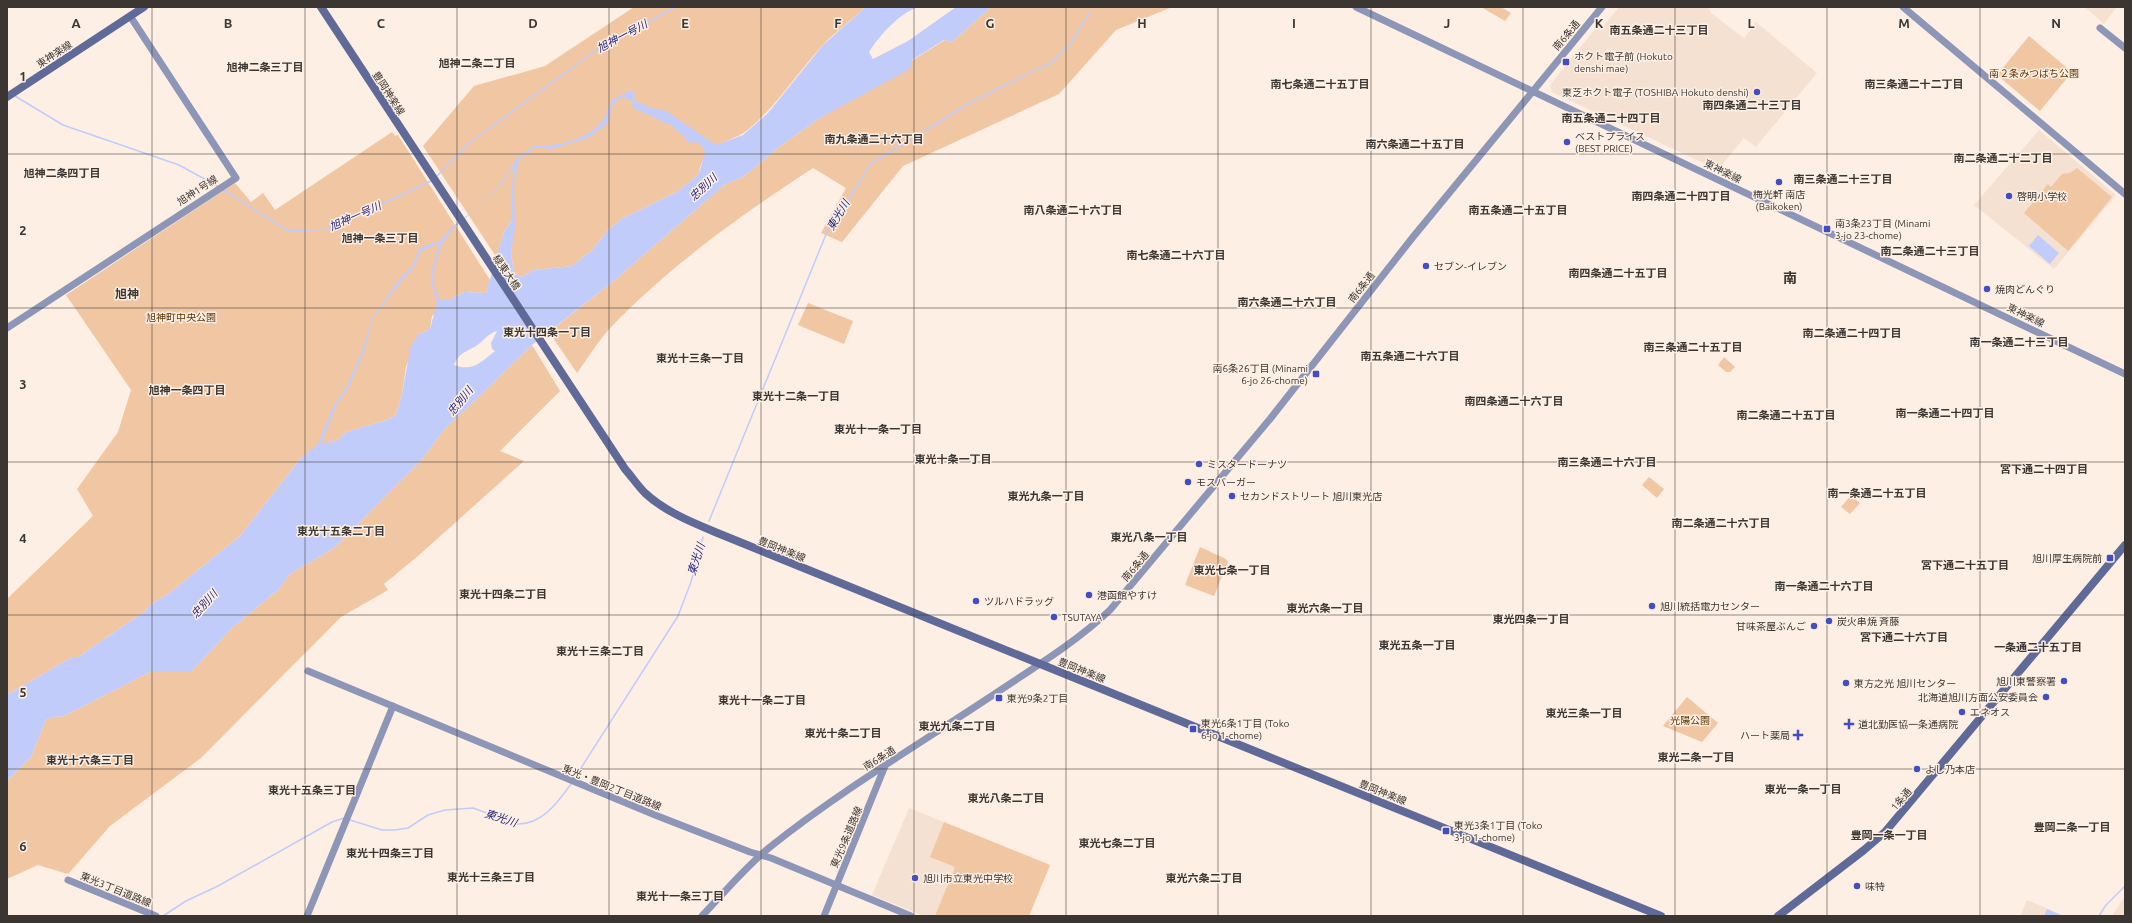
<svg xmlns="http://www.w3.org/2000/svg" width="2132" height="923" font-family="Ubuntu,'Noto Sans JP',sans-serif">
	<rect width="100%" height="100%" fill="#fdefe4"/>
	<g fill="#f5e1d1">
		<path d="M1619 7H1708L1711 13 1744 38 1756 22 1817 73 1756 147 1744 138 1718 170 1552 92 1550 85 1595 29 1604 25Z"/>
		<path d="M2085 7H2117L2104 24Z"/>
		<path d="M2039 130 2116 195 2054 269 1974 205Z"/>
		<path d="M909 808 1050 865 1029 916H924L872 895Z"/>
		<path d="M2125 896V916H2112Z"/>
		<path d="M2027 900 2065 916H2020Z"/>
	</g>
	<g fill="#f0c6a3">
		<path d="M634 7H866C852 20 835 32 822 46 797 73 778 104 750 128 731 145 703 140 699 174L677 192 623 218 608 230 592 250 572 266 534 270 521 277 514 273 511 252 514 219 512 220 504 232 497 258 423 146 474 86 545 66Z"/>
		<path d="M991 7H1172L1116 30 1059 94 903 166 842 242 821 233 846 188 813 168C741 215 671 265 611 327 598 341 588 358 577 373L549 332 616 279 724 185 743 177 779 147 818 119 945 40 952 42Z"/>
		<path d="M1481 7H1501L1511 13 1505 21Z"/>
		<path d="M2029 36 2072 72 2040 111 1997 75Z"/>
		<path d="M392 132 395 136 398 135 490 280 486 293 464 292 451 299 432 316 430 329 419 334 406 367 402 394 396 415 387 420 346 432 335 442 321 444 300 459 240 536 168 594 150 605 145 611 78 657H72L7 695V599L93 516 77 489 118 432 131 390 66 295 235 183 251 202 263 193 275 210Z"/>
		<path d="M2077 168 2112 197 2068 251 2024 213 2048 184 2051 187 2062 174 2070 173Z"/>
		<path d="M808 303 853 321 844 344 798 325Z"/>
		<path d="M532 345 560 391 500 451 524 461 418 556 384 584 388 590 341 617 201 758 110 826 68 874 38 865 7 879V781L31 757 46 720 53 717 64 716 150 672H191L232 628 279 589 290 574 334 548 424 457 443 431Z"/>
		<path d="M1724 357 1735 367 1730 372H1726L1718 365Z"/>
		<path d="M1649 477 1664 489 1657 498 1642 485Z"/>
		<path d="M1851 495 1860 503 1850 514 1841 507Z"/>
		<path d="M1200 547 1226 559 1228 562 1214 596 1185 585Z"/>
		<path d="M1687 697 1718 723 1702 742 1663 726Z"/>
		<path d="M944 822 1050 865 1029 916H935L955 867 930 857Z"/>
	</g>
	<g fill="#c1ccfb" fill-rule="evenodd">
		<path d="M866 7H920C902 10 879 36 869 52L873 59 908 41 956 7H991L952 42 944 40 912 60 910 69 818 119 779 147 743 177 724 185 616 279 532 345 443 431 424 457 334 548 290 574 279 589 232 628 191 672H150L64 716 53 717 46 720 31 757 7 781V695L72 657H78L145 611 150 605 168 594 240 536 300 459 318 444 334 405 346 388 361 354 372 318 401 277 411 268 420 248 440 241 452 227 478 207 501 184 508 171 517 159 535 145C558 147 588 140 603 120 607 115 609 106 612 100L631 90 635 95 634 100 651 108 666 111 716 145 743 135 768 113 823 45ZM622 97 632 101 633 108 658 119 664 123H669L690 143 698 142 705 151 699 174 677 192 623 218 608 230 592 250 572 266 534 270 521 277 514 273 511 252 515 228 514 183 519 160 536 147 551 149 588 138 607 124 613 105ZM514 167 511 195 512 220 504 232 486 293 464 292 451 299 439 300 433 281 434 270 441 245 453 229 502 185 510 170ZM439 244 432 270 431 281 437 303 430 329 419 334 411 345 402 394 396 415 387 420 346 432 335 442 322 443 337 404 348 389 363 355 373 318 404 278 413 269 421 251ZM497 331 491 343 492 349 495 351C481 362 473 372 454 365 460 352 464 353 476 346 484 341 487 334 497 331Z"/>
		<path d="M2038 235 2059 253 2050 264 2029 246Z"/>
		<path d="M2047 909 2063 916H2044Z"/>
	</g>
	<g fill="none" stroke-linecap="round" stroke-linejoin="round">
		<g stroke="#c1ccfb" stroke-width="1.5">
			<path d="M15 96 63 125 179 165 219 187"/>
			<path d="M436 177 468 144 595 51 676 7"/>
			<path d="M222 189 289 231 328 229 431 181"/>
			<path d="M709 521 827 232 860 182 869 165 971 102 1052 62 1071 43 1090 12"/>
			<path d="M574 779 678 616 691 582 703 537"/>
			<path d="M350 820 382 830H395L408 828 428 815 445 810 473 808 517 824C542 825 558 802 571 784"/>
			<path d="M163 916 186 901 218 886 332 822 344 818"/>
			<path d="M2099 916 2106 905 2125 886"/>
		</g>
		<g stroke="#8e96b8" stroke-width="7">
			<path d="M1356 7 2125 374"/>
			<path d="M1903 7 2125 194"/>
			<path d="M2100 28 2125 48"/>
			<path d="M7 328 236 178 130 16"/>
			<path d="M308 671 655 815 750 852 771 858 911 916"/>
			<path d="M68 880 156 916"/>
			<path d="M307 916 393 706"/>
			<path d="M702 916C724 893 745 867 770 847 839 792 916 746 990 697 1030 670 1074 644 1110 610L1270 419 1413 237 1602 7"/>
			<path d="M824 916 885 766"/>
		</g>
		<g stroke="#606a99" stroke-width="8">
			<path d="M321 7 625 469C632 477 638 486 645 493 664 511 691 522 715 532L1661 916"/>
			<path d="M7 97 144 7"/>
			<path d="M1778 916 1864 850 1885 832 2125 545"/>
		</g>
	</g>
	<path fill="none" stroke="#3b3632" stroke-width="1" stroke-opacity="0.55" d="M152 7V916M305 7V916M457 7V916M609 7V916M761 7V916M914 7V916M1066 7V916M1218 7V916M1371 7V916M1523 7V916M1675 7V916M1827 7V916M1980 7V916M7 154H2125M7 308H2125M7 462H2125M7 615H2125M7 769H2125"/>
	<g fill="#454dc2" stroke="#fdefe4" stroke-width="1.5">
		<rect x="1562" y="58" width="8" height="8" rx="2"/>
		<circle cx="1757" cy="92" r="4"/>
		<circle cx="1567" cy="142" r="4"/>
		<circle cx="1779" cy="182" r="4"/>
		<circle cx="2009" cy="196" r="4"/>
		<rect x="1823" y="225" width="8" height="8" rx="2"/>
		<circle cx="1426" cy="266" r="4"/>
		<circle cx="1987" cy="289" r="4"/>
		<rect x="1312" y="370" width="8" height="8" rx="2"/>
		<circle cx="1199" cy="464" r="4"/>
		<circle cx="1188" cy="482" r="4"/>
		<circle cx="1232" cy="496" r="4"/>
		<rect x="2106" y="554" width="8" height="8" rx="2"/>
		<circle cx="1089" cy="595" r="4"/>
		<circle cx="976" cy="601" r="4"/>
		<circle cx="1652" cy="606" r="4"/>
		<circle cx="1054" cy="617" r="4"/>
		<circle cx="1829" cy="621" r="4"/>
		<circle cx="1814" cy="626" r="4"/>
		<circle cx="2064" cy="681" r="4"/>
		<circle cx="1846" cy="683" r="4"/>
		<circle cx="2046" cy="697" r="4"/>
		<rect x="995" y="694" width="8" height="8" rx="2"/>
		<circle cx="1962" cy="712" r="4"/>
		<path d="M1847 718h4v4h4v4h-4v4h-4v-4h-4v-4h4z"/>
		<rect x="1189" y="725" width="8" height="8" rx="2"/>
		<path d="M1796 729h4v4h4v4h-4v4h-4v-4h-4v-4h4z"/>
		<circle cx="1917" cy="769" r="4"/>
		<rect x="1442" y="827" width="8" height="8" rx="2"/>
		<circle cx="915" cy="878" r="4"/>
		<circle cx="1857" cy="886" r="4"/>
	</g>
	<g text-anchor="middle" stroke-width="3" stroke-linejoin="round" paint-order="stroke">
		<g font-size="10" fill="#3b3632" stroke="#fdefe4">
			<text transform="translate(1566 35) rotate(-50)" y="4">南6条通</text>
			<text transform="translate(54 54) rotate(-33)" y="4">東神楽線</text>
			<text transform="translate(389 93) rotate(57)" y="4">豊岡神楽線</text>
			<text transform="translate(1723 171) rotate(26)" y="4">東神楽線</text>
			<text transform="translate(197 190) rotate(-33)" y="4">旭神1号線</text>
			<text transform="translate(507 272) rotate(56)" y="4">緑東大橋</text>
			<text transform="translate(1361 287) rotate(-52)" y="4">南6条通</text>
			<text transform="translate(2026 315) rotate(26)" y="4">東神楽線</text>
			<text transform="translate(782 549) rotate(22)" y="4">豊岡神楽線</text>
			<text transform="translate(1135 566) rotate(-50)" y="4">南6条通</text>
			<text transform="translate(1082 670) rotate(22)" y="4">豊岡神楽線</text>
			<text transform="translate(879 758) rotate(-32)" y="4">南6条通</text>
			<text transform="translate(612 787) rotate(22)" y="4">東光・豊岡2丁目道路線</text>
			<text transform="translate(1383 792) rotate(22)" y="4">豊岡神楽線</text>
			<text transform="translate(1901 799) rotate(-49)" y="4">1条通</text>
			<text transform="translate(846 837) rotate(-67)" y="4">東光9条道路線</text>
			<text transform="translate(116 889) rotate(22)" y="4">東光3丁目道路線</text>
		</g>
		<g font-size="10" fill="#3b3632" stroke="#fdefe4" text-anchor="start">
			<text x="1574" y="60">ホクト電子前 (Hokuto<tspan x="1574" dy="12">denshi mae)</tspan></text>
			<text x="1749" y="96" text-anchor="end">東芝ホクト電子 (TOSHIBA Hokuto denshi)</text>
			<text x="1575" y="140">ベストプライス<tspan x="1575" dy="12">(BEST PRICE)</tspan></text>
			<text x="1779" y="198" text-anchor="middle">梅光軒 南店<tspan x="1779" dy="12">(Baikoken)</tspan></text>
			<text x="2017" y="200">啓明小学校</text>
			<text x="1835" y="227">南3条23丁目 (Minami<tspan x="1835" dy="12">3-jo 23-chome)</tspan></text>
			<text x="1434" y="270">セブン-イレブン</text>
			<text x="1995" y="293">焼肉どんぐり</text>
			<text x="1308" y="372" text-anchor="end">南6条26丁目 (Minami<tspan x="1308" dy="12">6-jo 26-chome)</tspan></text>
			<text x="1207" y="468">ミスタードーナツ</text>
			<text x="1196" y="486">モスバーガー</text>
			<text x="1240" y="500">セカンドストリート 旭川東光店</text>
			<text x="2102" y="562" text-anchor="end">旭川厚生病院前</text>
			<text x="1097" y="599">港函館やすけ</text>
			<text x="984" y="605">ツルハドラッグ</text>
			<text x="1660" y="610">旭川統括電力センター</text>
			<text x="1062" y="621">TSUTAYA</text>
			<text x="1837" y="625">炭火串焼 斉藤</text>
			<text x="1806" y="630" text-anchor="end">甘味茶屋ぶんご</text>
			<text x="2056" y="685" text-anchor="end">旭川東警察署</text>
			<text x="1854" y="687">東方之光 旭川センター</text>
			<text x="2038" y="701" text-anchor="end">北海道旭川方面公安委員会</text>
			<text x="1007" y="702">東光9条2丁目</text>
			<text x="1970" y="716">エネオス</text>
			<text x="1201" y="727">東光6条1丁目 (Toko<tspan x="1201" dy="12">6-jo 1-chome)</tspan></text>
			<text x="1858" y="728">道北勤医協一条通病院</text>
			<text x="1790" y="739" text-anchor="end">ハート薬局</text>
			<text x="1925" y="773">よし乃本店</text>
			<text x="1454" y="829">東光3条1丁目 (Toko<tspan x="1454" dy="12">3-jo 1-chome)</tspan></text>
			<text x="923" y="882">旭川市立東光中学校</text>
			<text x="1865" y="890">味特</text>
		</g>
		<g font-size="10" fill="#5e3300" stroke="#fdefe4">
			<text x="2034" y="77">南２条みつばち公園</text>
			<text x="181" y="321">旭神町中央公園</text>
			<text x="1690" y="724">光陽公園</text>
		</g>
		<g font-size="11" font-weight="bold" fill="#3b3632" stroke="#fdefe4">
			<text x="1659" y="34">南五条通二十三丁目</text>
			<text x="477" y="67">旭神二条二丁目</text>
			<text x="265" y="71">旭神二条三丁目</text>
			<text x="1320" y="88">南七条通二十五丁目</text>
			<text x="1914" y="88">南三条通二十二丁目</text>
			<text x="1752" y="109">南四条通二十三丁目</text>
			<text x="1611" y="122">南五条通二十四丁目</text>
			<text x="874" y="143">南九条通二十六丁目</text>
			<text x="1415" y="148">南六条通二十五丁目</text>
			<text x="2003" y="162">南二条通二十二丁目</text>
			<text x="62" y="177">旭神二条四丁目</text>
			<text x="1843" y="183">南三条通二十三丁目</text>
			<text x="1681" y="200">南四条通二十四丁目</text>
			<text x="1073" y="214">南八条通二十六丁目</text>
			<text x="1518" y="214">南五条通二十五丁目</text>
			<text x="380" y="242">旭神一条三丁目</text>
			<text x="1930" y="255">南二条通二十三丁目</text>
			<text x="1176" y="259">南七条通二十六丁目</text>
			<text x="1618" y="277">南四条通二十五丁目</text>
			<text x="1287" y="306">南六条通二十六丁目</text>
			<text x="547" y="336">東光十四条一丁目</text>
			<text x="1852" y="337">南二条通二十四丁目</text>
			<text x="2019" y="346">南一条通二十三丁目</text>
			<text x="1693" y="351">南三条通二十五丁目</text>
			<text x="1410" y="360">南五条通二十六丁目</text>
			<text x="700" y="362">東光十三条一丁目</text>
			<text x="187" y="394">旭神一条四丁目</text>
			<text x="796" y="400">東光十二条一丁目</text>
			<text x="1514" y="405">南四条通二十六丁目</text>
			<text x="1945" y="417">南一条通二十四丁目</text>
			<text x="1786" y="419">南二条通二十五丁目</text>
			<text x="878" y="433">東光十一条一丁目</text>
			<text x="953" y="463">東光十条一丁目</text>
			<text x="1607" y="466">南三条通二十六丁目</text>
			<text x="2044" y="473">宮下通二十四丁目</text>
			<text x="1877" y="497">南一条通二十五丁目</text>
			<text x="1046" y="500">東光九条一丁目</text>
			<text x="1721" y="527">南二条通二十六丁目</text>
			<text x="341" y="535">東光十五条二丁目</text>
			<text x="1149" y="541">東光八条一丁目</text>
			<text x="1965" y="569">宮下通二十五丁目</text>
			<text x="1232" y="574">東光七条一丁目</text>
			<text x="1824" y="590">南一条通二十六丁目</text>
			<text x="503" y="598">東光十四条二丁目</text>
			<text x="1325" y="612">東光六条一丁目</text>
			<text x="1531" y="623">東光四条一丁目</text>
			<text x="1904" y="641">宮下通二十六丁目</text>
			<text x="1417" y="649">東光五条一丁目</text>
			<text x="2038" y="651">一条通二十五丁目</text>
			<text x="600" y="655">東光十三条二丁目</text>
			<text x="762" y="704">東光十一条二丁目</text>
			<text x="1584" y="717">東光三条一丁目</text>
			<text x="957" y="730">東光九条二丁目</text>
			<text x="843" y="737">東光十条二丁目</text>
			<text x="1696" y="761">東光二条一丁目</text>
			<text x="90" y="764">東光十六条三丁目</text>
			<text x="1803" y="793">東光一条一丁目</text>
			<text x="312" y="794">東光十五条三丁目</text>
			<text x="1006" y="802">東光八条二丁目</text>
			<text x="2072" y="831">豊岡二条一丁目</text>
			<text x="1889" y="839">豊岡一条一丁目</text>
			<text x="1117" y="847">東光七条二丁目</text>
			<text x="390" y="857">東光十四条三丁目</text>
			<text x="491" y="881">東光十三条三丁目</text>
			<text x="1204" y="882">東光六条二丁目</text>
			<text x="680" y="900">東光十一条三丁目</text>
		</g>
		<g font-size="11" font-style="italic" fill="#26297f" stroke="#fdefe4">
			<text transform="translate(622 36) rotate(-28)" y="4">旭神一号川</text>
			<text transform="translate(703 187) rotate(-43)" y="4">忠別川</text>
			<text transform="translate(838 215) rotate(-59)" y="4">東光川</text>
			<text transform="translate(355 216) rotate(-24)" y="4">旭神一号川</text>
			<text transform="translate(460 401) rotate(-51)" y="4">忠別川</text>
			<text transform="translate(696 559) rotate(-72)" y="4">東光川</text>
			<text transform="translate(204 604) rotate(-48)" y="4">忠別川</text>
			<text transform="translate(501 818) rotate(18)" y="4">東光川</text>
		</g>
		<g font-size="12" font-weight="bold" fill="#3b3632" stroke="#fdefe4">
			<text x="127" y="298">旭神</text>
		</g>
		<g font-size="14" font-weight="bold" fill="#3b3632" stroke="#fdefe4">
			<text x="1790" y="283">南</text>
		</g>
	</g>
	<g font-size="13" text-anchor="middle" font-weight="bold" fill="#3b3632" stroke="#fdefe4" stroke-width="3" stroke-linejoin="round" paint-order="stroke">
		<text x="76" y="28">A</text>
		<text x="228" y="28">B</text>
		<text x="381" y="28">C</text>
		<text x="533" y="28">D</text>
		<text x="685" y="28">E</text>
		<text x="838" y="28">F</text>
		<text x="990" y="28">G</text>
		<text x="1142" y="28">H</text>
		<text x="1294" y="28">I</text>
		<text x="1447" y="28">J</text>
		<text x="1599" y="28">K</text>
		<text x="1751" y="28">L</text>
		<text x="1904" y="28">M</text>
		<text x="2056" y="28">N</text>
		<text x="23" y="81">1</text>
		<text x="23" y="235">2</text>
		<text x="23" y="389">3</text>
		<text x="23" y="543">4</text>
		<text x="23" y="697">5</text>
		<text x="23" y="851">6</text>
	</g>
	<rect width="2132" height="923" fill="none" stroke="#3b3632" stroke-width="16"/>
</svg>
